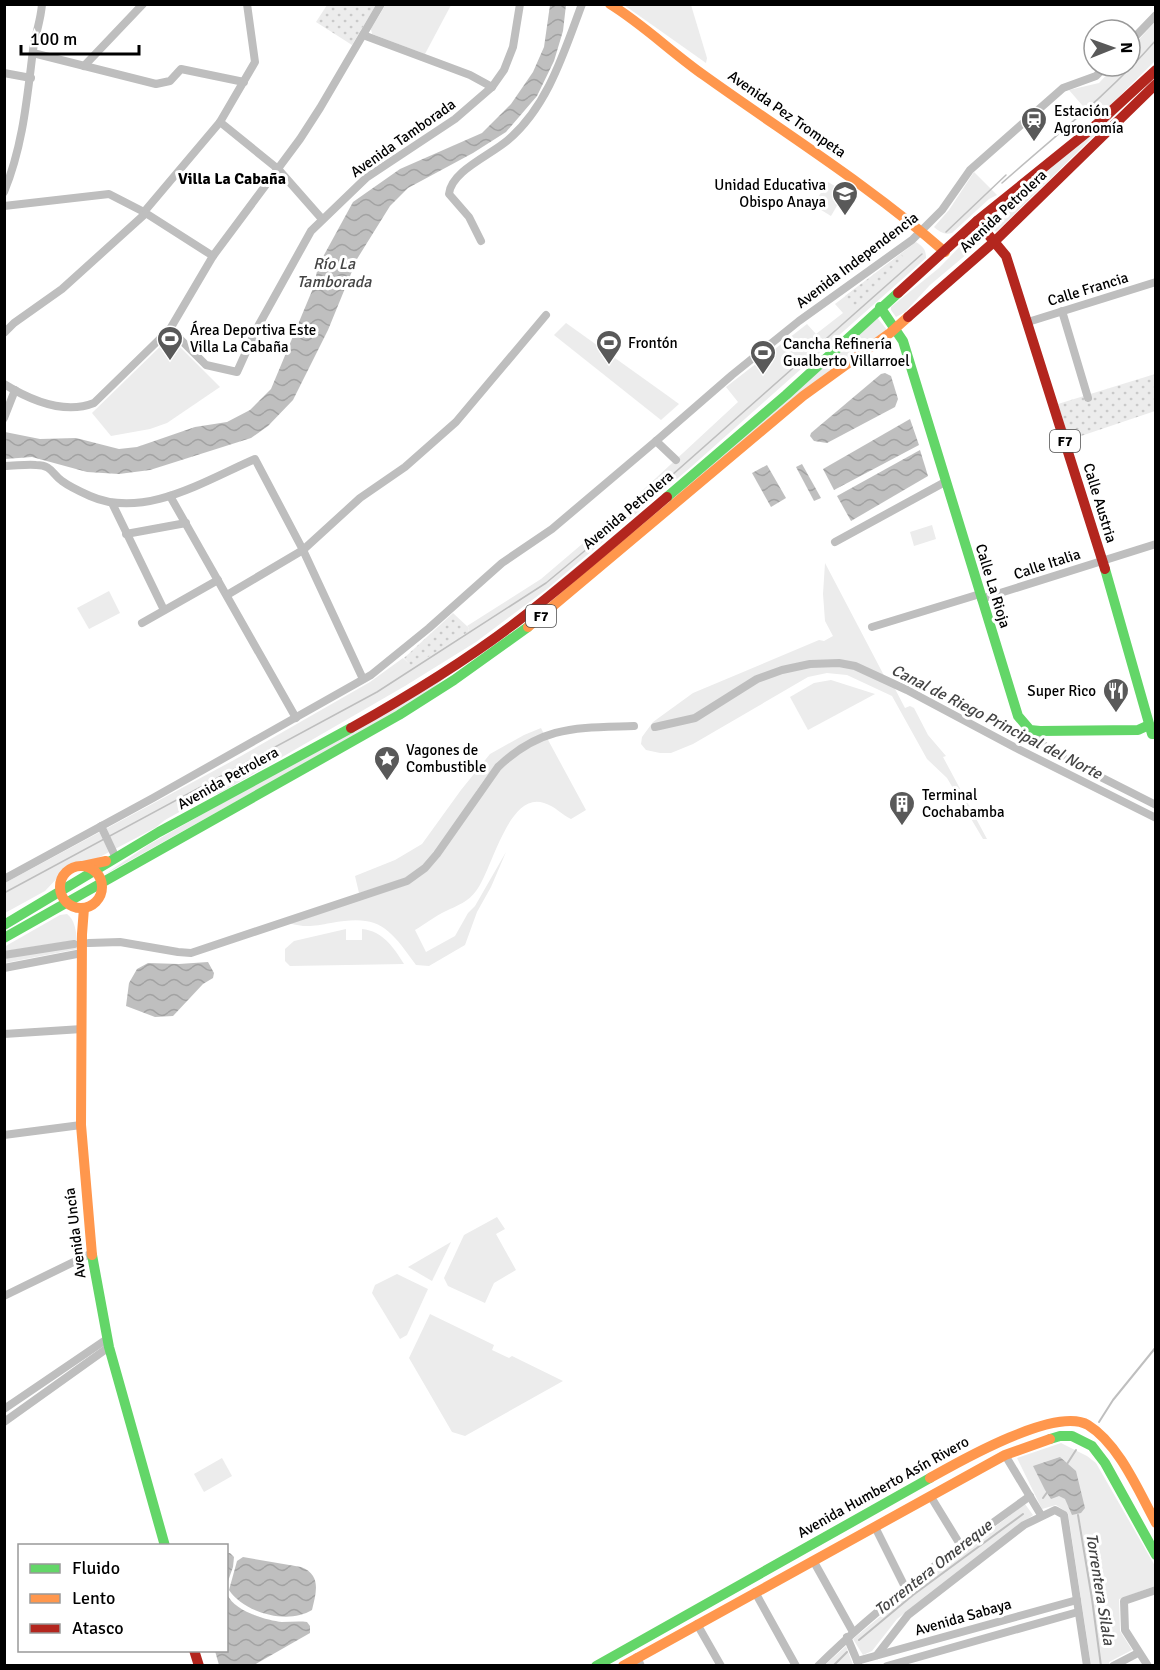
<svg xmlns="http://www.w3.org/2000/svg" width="1160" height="1670" font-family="Signika,sans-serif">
	<defs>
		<pattern id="park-dots" width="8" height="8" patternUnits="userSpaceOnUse" patternTransform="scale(1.5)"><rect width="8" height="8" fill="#ececec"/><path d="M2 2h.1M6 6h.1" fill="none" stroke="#c9c9c9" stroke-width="1.8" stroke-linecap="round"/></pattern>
		<pattern id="water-waves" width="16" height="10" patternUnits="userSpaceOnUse" patternTransform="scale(1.5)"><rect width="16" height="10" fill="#bfbfbf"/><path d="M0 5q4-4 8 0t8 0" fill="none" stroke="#a2a2a2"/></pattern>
	</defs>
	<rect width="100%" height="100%" fill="#fff"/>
	<g fill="#ececec">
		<path d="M386 4H451V5L425 54 372 34 371 29Z"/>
		<path d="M624 5H691L707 58 706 63Z"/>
		<path d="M1155 22V61L1095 120 1069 90 1099 83 1115 66H1130V49Z"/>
		<path d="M1155 76 996 232 986 221Z"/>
		<path d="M974 172 997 195 989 199 952 233C944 235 940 232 934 227L949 210Z"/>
		<path d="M828 182 845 192 831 216 813 205Z"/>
		<path d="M975 233 981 239 980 243 930 285 905 312 896 317 891 310V307L939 268 972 234Z"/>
		<path d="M916 242C923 247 926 249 926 258L691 467 547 589 476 642 405 686 220 793 206 797 165 820 155 828 94 860 73 865 63 872 45 891 5 913V883L234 760 370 682 403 658 412 666 468 632 469 628 467 626 541 579 615 516 738 402 726 387 807 324 816 334 843 313 835 304Z"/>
		<path d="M876 316 887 330 416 701 104 875 148 845 442 679Z"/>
		<path d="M566 323 668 396 679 404 661 420 554 335Z"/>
		<path d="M170 337 220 387 167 423 150 429 111 436 92 413Z"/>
		<path d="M932 525 936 539 914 546 910 532Z"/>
		<path d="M825 563 889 685 894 687 905 708 910 706 914 708 928 735 946 756 943 757 987 839H983L947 778 927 759 892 696 847 675 827 673 808 677 693 744 671 753H660L646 750 641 744 642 737 653 722 693 693 819 640 824 641 833 636 825 621 823 594Z"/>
		<path d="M109 591 120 613 89 629 77 608Z"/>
		<path d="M831 680 875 694 808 730 790 697 814 683Z"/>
		<path d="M541 728 544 734C530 741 516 747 504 757 470 787 446 857 407 877 392 884 374 888 359 893L355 876 395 860 422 844 461 790 490 754 524 735Z"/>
		<path d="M547 738 586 810 571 819C562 815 555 806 544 803 508 791 492 871 476 891 469 901 457 906 446 911 435 916 425 924 415 930L426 952 455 936 468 913 475 906 506 852 491 887 477 912 465 945 429 966 416 965C389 928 380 914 331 923 314 926 305 928 289 923L410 882 424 872 439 855 500 769 513 756Z"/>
		<path d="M67 914C75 920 76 931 77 940L5 951 4 947 60 915Z"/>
		<path d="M346 929V940H362V929C383 931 394 948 404 964L290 966 285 961V949L294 941Z"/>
		<path d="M77 946 78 949 5 963V958Z"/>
		<path d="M497 1217 505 1229 496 1234 516 1270 494 1283 485 1303 448 1286 444 1278 464 1235Z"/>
		<path d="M451 1242 432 1281 408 1267Z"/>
		<path d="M397 1274 428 1289 407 1335 400 1339 372 1293 375 1285Z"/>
		<path d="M430 1314 494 1345 492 1350 509 1358 512 1356 563 1381 465 1436 452 1432 409 1358Z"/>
		<path d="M1061 1443 1087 1456 1096 1463 1155 1566V1586L1119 1599 1120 1631 1132 1650 1109 1662V1665H1091L1068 1513 1056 1505 1042 1509 1017 1458Z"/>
		<path d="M222 1458 232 1476 204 1492 194 1474Z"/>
		<path d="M1025 1504 1033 1515 897 1619 872 1651 863 1655 853 1639 907 1594Z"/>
		<path d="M846 1646 853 1665H825Z"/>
	</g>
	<g fill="url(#park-dots)">
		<path d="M327 5V4L376 5 352 45 316 22Z"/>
		<path d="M901 254 907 261 855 307 845 296Z"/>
		<path d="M1155 374V411L1069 440 1058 404Z"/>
		<path d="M453 613 469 628 468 632 412 667 404 658Z"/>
	</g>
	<g fill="url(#water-waves)">
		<path d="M550 5H566L563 31 554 61 537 96 506 132 473 153 408 188 390 206 357 259 328 330 293 400 268 426 251 438 150 470 119 474 87 472 32 457 5 459V432L40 439 76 438 119 449 137 447 195 427 227 422 250 410 271 389 314 286 318 266 353 202 400 169 482 133 511 104 533 72 544 47Z"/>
		<path d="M885 373 891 376 898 399 895 407 827 443 814 441 810 436 811 433 881 374Z"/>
		<path d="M910 419 919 445 834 490 823 469Z"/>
		<path d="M920 450 928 476 851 521 837 496Z"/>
		<path d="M802 464 821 498 814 501 796 467Z"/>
		<path d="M767 465 786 498 771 507 752 473Z"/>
		<path d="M208 962 214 973 213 978 203 984 173 1016 155 1017 126 1006 129 983 137 969 148 963 179 964Z"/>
		<path d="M1060 1457 1076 1471 1085 1508 1081 1513 1072 1515 1065 1499 1059 1496 1051 1499 1045 1490 1033 1466Z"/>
		<path d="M227 1553H230L234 1557 233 1567 227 1584Z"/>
		<path d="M243 1557 301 1567C322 1575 316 1593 312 1610 288 1625 244 1613 229 1590L237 1561Z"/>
		<path d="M227 1594C234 1611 265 1620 282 1622 290 1622 299 1621 307 1622L310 1626V1633L254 1665H219L215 1651 226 1650Z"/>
	</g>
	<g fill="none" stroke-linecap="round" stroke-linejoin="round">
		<g stroke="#bfbfbf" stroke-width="2">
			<path d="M1099 1422 1113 1400 1156 1347"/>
			<path d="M1067 1464 1076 1450"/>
			<path d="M1043 1498 1048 1491"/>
			<path d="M1078 1515 1092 1599 1101 1666"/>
			<path d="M859 1640 913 1595 1023 1514"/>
			<path d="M833 1666 847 1652"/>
		</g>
		<g stroke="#bfbfbf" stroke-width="8">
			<path d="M655 727 695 718 757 679 782 670 810 664 839 663 855 666 907 690 1016 748 1156 818"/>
			<path d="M89 943 120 942 178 952 191 953 407 881 425 868 437 854 498 767C542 725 577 728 634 726"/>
			<path d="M4 955 74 944"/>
		</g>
		<g stroke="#bebebe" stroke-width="8">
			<path d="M363 35 470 75 492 87"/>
			<path d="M1130 42 1156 15"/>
			<path d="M33 53 156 84 170 81 181 69 244 82"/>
			<path d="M84 66 143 4"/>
			<path d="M4 73 31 78"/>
			<path d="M220 122 278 169 322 219"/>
			<path d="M4 192C23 146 27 98 33 50 35 35 41 20 42 4"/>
			<path d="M4 206 109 194 144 212 213 256"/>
			<path d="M144 212 220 122 255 62 247 4"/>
			<path d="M481 241 469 217 449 194C451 171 491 155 508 140 548 106 564 52 582 4"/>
			<path d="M1062 311 1088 398"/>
			<path d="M1028 322 1156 282"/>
			<path d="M170 329 206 365 237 372 256 330 311 231 366 178 455 119 492 87 504 70 513 47 520 4"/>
			<path d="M4 333 14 323 62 289 145 214"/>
			<path d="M4 384C30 400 64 415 94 403L170 329 213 256 300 139 320 108 381 4"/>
			<path d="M4 418 15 390"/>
			<path d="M656 441 676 460"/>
			<path d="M4 466C15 466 26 464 36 465 52 465 52 474 62 481 70 487 81 492 90 496 144 520 206 480 255 459L303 550 363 679"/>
			<path d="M170 496 296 718"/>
			<path d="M112 503 164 610"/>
			<path d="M126 534 186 523"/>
			<path d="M835 542 945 482"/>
			<path d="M227 595 303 550 360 498 405 467 456 422 546 315"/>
			<path d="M981 599 1156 544"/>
			<path d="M142 623 218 580"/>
			<path d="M872 627 980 594"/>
			<path d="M1040 731 1042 744 1057 755 1156 805"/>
			<path d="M101 826 116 858"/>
			<path d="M4 879 153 798 371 675 429 628 502 563 552 529 656 441 732 375 799 321 912 240 942 210 970 170 1063 88 1096 76 1106 66"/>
			<path d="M4 968 82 953"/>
			<path d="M4 1034 82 1029"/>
			<path d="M4 1135 81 1125"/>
			<path d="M4 1296 92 1253"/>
			<path d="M4 1409 107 1339"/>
			<path d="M4 1422 109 1347"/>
			<path d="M1005 1455 1041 1515"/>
			<path d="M931 1497 961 1546"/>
			<path d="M875 1527 906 1589"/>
			<path d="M814 1562 853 1632"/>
			<path d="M755 1592 796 1666"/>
			<path d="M697 1624 721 1666"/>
			<path d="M847 1637 858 1663"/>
			<path d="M877 1655 908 1615 1024 1525 1055 1510 1064 1515 1087 1666"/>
			<path d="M637 1657 641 1666"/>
			<path d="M857 1661 1077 1600"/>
			<path d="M818 1666C883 1602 956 1549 1030 1496"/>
			<path d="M887 1666 1078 1612"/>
			<path d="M1113 1666 1138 1653"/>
			<path d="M1148 1666 1125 1630 1124 1601 1156 1590"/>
		</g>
		<g stroke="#63d668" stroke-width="10">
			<path d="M880 307 903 341 1018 716 1030 730 1040 731 1138 730 1149 725"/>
			<path d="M667 497 786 395 898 293"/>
			<path d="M1105 569 1152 734H1156"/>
			<path d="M4 925 159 832 351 728"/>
			<path d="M4 938 399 715 454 680 528 627"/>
			<path d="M92 1255 109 1347 165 1546"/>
			<path d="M1050 1439 1060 1436H1072L1092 1446 1105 1463 1156 1555"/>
			<path d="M596 1666 930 1478"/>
		</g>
		<g stroke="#ff974d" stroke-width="10">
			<path d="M610 4C644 25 672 53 705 76 786 134 870 186 945 252"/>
			<path d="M528 627 803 396 890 333 908 317"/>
			<path d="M83 866 106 861"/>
			<circle cx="81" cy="887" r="21"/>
			<path d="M84 908 82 934 81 1125 92 1255"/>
			<path d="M930 1478C960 1461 1056 1406 1088 1425 1119 1444 1139 1492 1156 1523"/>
			<path d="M623 1666 1005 1455 1050 1439"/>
		</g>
		<g stroke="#b3261e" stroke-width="10">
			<path d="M977 221 1006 256 1105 569"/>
			<path d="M898 293 977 221 1096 125 1156 70"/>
			<path d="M908 317 995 241 1156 84"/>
			<path d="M351 728C410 695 469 659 523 617 572 579 620 537 667 497"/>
			<path d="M194 1650 199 1666"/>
		</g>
		<g stroke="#bebebe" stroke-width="1.5">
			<path d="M1002 183C1055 136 1110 93 1156 40"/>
			<path d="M946 232 1006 175"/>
			<path d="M4 893 377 692 546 583 611 529 922 254"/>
		</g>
	</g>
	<defs>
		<symbol id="station-pin" viewBox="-11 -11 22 30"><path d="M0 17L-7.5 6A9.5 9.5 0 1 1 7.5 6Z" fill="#595959" stroke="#fff"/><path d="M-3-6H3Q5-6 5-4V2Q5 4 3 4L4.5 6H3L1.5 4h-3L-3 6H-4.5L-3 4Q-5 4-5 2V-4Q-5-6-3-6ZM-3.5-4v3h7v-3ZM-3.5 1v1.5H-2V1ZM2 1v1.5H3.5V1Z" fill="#fff"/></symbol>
		<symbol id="school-pin" viewBox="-11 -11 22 30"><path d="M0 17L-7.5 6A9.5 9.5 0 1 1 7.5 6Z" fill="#595959" stroke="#fff"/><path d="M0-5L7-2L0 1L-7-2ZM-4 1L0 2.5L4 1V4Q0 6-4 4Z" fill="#fff"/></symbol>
		<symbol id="stadium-pin" viewBox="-11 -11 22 30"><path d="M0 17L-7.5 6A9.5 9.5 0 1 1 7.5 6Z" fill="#595959" stroke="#fff"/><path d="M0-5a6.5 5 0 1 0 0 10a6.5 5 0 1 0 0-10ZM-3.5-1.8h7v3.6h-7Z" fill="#fff"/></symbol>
		<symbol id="restaurant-pin" viewBox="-11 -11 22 30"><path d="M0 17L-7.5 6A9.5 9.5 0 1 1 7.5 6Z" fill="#595959" stroke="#fff"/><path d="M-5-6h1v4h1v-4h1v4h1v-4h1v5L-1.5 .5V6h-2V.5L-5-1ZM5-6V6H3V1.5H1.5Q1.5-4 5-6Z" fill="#fff"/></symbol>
		<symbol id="sight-pin" viewBox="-11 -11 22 30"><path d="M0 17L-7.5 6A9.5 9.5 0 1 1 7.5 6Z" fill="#595959" stroke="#fff"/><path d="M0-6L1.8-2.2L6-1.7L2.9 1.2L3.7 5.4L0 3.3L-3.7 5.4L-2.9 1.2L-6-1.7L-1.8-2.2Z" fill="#fff"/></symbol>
		<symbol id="building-pin" viewBox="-11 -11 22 30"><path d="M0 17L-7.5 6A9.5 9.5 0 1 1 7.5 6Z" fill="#595959" stroke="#fff"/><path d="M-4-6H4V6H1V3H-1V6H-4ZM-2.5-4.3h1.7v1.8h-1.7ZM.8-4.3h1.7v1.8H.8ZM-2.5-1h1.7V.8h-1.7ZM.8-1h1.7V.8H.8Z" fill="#fff"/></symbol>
	</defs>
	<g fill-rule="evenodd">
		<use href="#station-pin" x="1019" y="105" width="30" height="40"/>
		<use href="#school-pin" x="830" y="179" width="30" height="40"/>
		<use href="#stadium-pin" x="155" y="324" width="30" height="40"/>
		<use href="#stadium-pin" x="594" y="328" width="30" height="40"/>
		<use href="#stadium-pin" x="748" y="338" width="30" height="40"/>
		<use href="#restaurant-pin" x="1101" y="676" width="30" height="40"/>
		<use href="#sight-pin" x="372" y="744" width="30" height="40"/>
		<use href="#building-pin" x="887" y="789" width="30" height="40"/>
	</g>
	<g text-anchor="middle" stroke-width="6" stroke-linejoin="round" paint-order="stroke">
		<g fill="#fff" stroke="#4c4c4c" stroke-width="1.5">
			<rect x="1050" y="430" width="30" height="22" rx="4.5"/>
			<rect x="526" y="605" width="30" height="22" rx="4.5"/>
		</g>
		<g font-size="14" font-weight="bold" fill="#000">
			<text x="1065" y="446">F7</text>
			<text x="541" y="621">F7</text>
		</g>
		<g font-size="15" fill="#000" stroke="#fff" text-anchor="start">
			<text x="1054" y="116">Estación<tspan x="1054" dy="17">Agronomía</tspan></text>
			<text x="826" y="190" text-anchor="end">Unidad Educativa<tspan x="826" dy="17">Obispo Anaya</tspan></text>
			<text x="190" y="335">Área Deportiva Este<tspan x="190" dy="17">Villa La Cabaña</tspan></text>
			<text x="628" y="348">Frontón</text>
			<text x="783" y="349">Cancha Refinería<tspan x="783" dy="17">Gualberto Villarroel</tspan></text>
			<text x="1096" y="696" text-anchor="end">Super Rico</text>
			<text x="406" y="755">Vagones de<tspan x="406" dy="17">Combustible</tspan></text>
			<text x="922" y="800">Terminal<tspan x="922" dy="17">Cochabamba</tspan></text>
		</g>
		<g font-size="15" fill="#000" stroke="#fff">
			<text transform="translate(787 114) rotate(35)" y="5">Avenida Pez Trompeta</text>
			<text transform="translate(403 138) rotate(-35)" y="5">Avenida Tamborada</text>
			<text transform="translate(1003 211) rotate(-43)" y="5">Avenida Petrolera</text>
			<text transform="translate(857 260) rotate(-37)" y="5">Avenida Independencia</text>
			<text transform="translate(1088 289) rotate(-17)" y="5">Calle Francia</text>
			<text transform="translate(1100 503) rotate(73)" y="5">Calle Austria</text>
			<text transform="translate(628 510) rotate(-40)" y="5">Avenida Petrolera</text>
			<text transform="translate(1047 564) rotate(-18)" y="5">Calle Italia</text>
			<text transform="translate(993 586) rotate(73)" y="5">Calle La Rioja</text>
			<text transform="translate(228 778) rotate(-29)" y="5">Avenida Petrolera</text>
			<text transform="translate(75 1233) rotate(-97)" y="5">Avenida Uncía</text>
			<text transform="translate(883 1487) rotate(-29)" y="5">Avenida Humberto Asín Rivero</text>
			<text transform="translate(963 1617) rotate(-16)" y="5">Avenida Sabaya</text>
		</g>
		<g font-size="16" font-weight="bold" fill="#000" stroke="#fff">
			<text x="232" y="184">Villa La Cabaña</text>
		</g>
		<g font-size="16" font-style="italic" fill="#444" stroke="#fff">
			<text x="334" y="269">Río La<tspan x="334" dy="18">Tamborada</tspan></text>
			<text transform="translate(997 721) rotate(27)" y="6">Canal de Riego Principal del Norte</text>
			<text transform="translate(933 1567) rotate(-38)" y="6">Torrentera Omereque</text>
			<text transform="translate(1101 1589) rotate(81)" y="6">Torrentera Silala</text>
		</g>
	</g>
	<rect width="1160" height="1670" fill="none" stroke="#000000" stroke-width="12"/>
	<rect x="18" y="1544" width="210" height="108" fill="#ffffff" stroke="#999999" stroke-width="1.5"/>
	<rect x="30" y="1564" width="30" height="9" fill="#63d668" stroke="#999999" stroke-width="1.5"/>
	<text x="72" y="1574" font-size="18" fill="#000000">Fluido</text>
	<rect x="30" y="1594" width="30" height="9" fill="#ff974d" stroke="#999999" stroke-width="1.5"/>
	<text x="72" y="1604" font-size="18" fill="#000000">Lento</text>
	<rect x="30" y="1624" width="30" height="9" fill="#b3261e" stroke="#999999" stroke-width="1.5"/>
	<text x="72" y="1634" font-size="18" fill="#000000">Atasco</text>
	<g transform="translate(1112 48) rotate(89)"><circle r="28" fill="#ffffff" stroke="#999999" stroke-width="1.5"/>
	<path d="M0-4.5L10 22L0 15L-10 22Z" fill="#595959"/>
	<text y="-9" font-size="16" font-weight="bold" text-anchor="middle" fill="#000000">N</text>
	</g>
	<path d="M21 45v9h118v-9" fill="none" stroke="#000000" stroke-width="3"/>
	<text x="30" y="45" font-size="18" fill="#000000" stroke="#ffffff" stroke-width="4.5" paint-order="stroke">100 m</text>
</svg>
